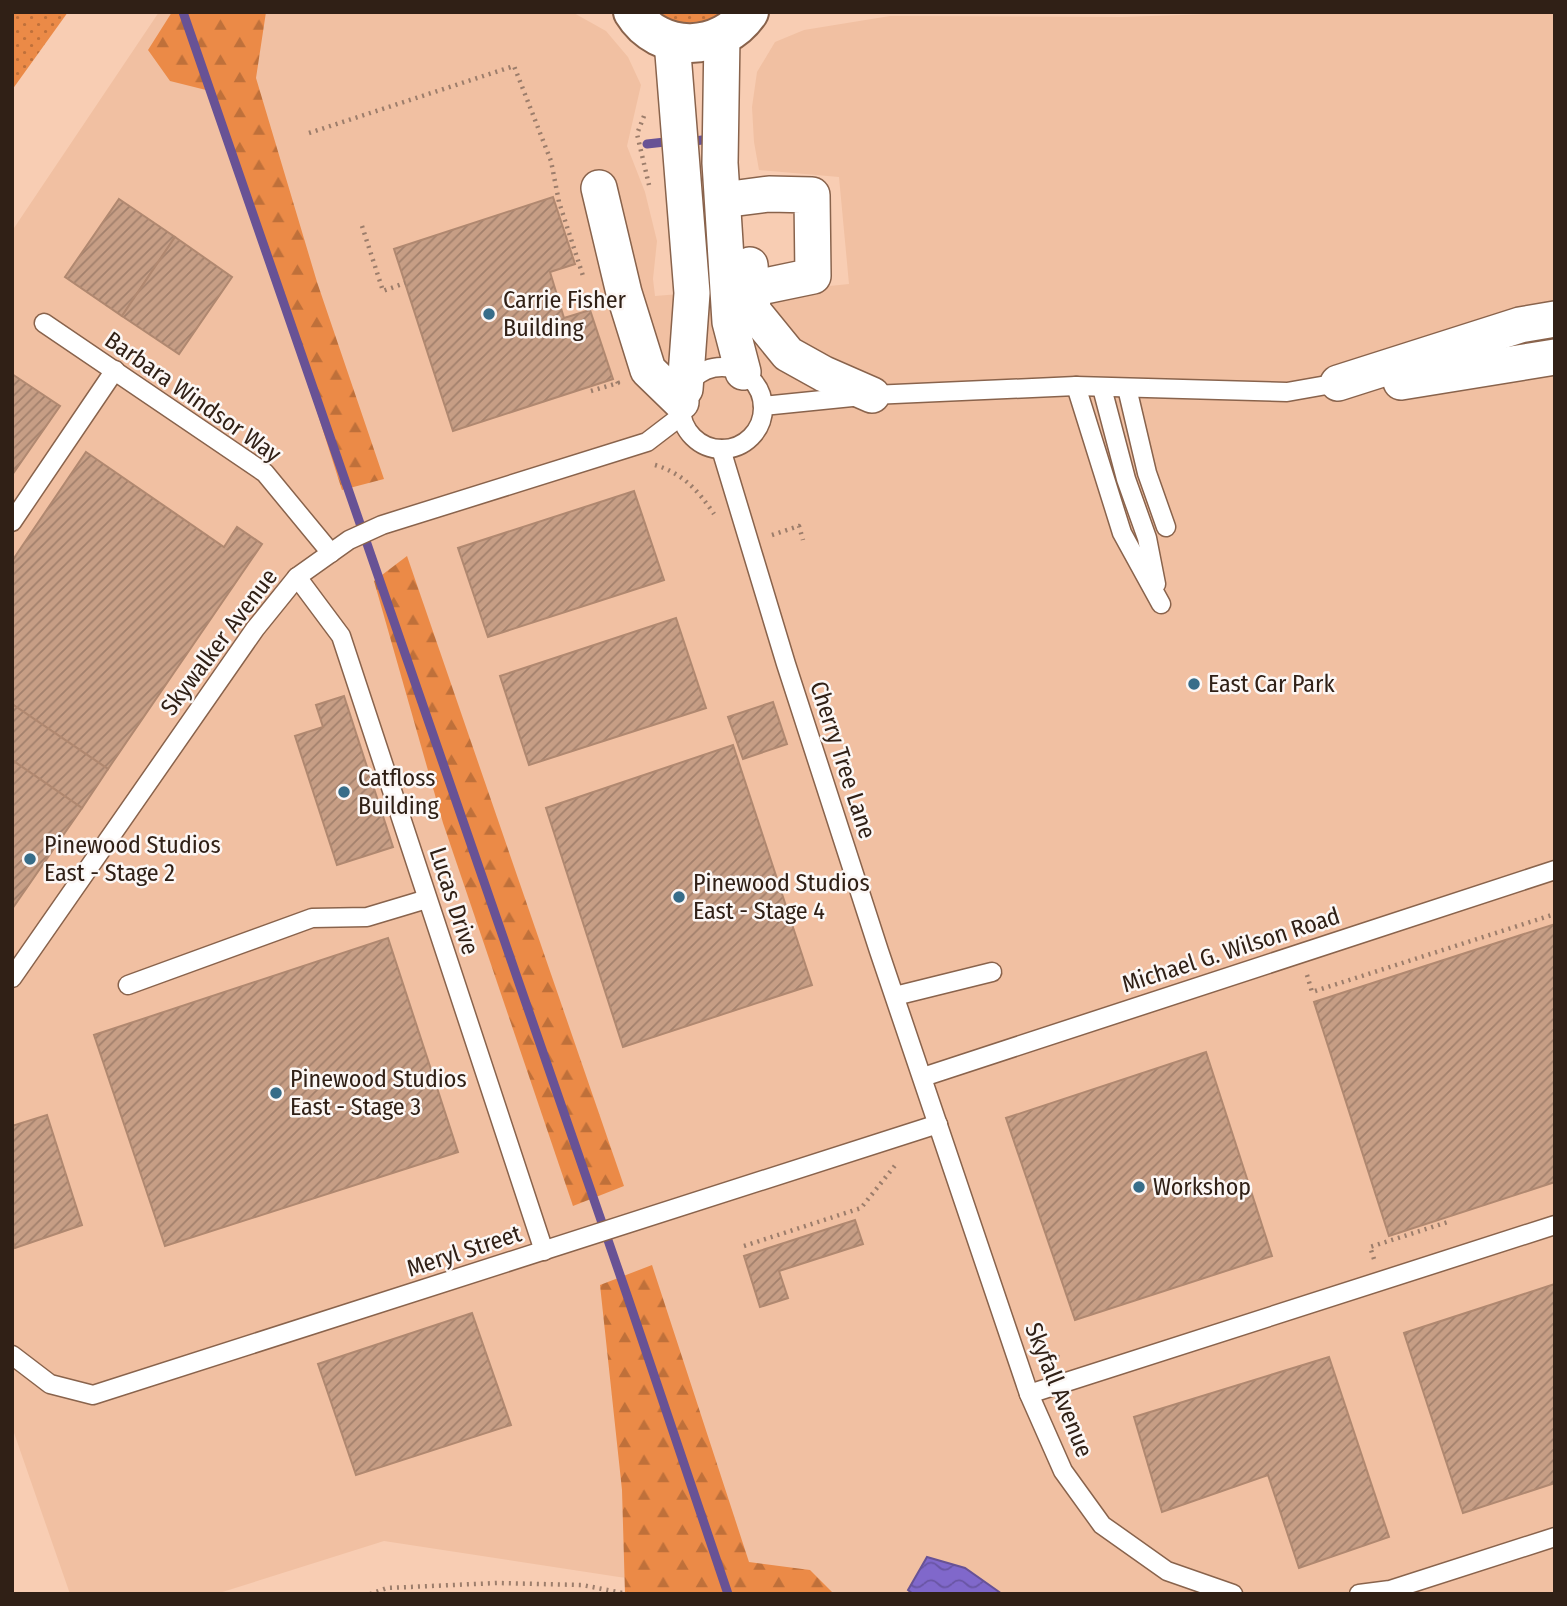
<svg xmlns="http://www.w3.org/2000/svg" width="1567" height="1606" font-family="'Fira Sans Condensed',sans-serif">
	<defs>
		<pattern id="grass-dots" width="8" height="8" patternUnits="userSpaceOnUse" patternTransform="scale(1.75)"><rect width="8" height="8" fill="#eb8a47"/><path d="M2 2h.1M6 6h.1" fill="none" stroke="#bf703a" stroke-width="1.8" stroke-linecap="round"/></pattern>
		<pattern id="forest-firs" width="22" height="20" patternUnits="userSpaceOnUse" patternTransform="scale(1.75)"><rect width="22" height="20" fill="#eb8a47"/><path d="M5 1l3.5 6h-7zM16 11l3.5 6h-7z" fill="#bf703a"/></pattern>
		<pattern id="water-waves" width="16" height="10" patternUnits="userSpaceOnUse" patternTransform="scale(1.75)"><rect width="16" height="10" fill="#8068cb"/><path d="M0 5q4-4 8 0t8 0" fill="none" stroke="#6955a4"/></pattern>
		<pattern id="building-hatch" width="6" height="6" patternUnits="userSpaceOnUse" patternTransform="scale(1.75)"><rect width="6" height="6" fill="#c79e85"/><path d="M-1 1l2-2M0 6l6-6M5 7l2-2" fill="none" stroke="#a2806c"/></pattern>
	</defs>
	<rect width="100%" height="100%" fill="#f8cdb3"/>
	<path fill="#f1c0a2" d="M159 12H572L606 31 628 57 641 85 627 146 645 192 657 241 653 279 655 296 692 293 769 301 800 289 849 284 839 177 759 170 754 142 752 107 757 72 775 42 804 30 890 16 1122 17 1274 12H1555V1594H755L619 1577 384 1541 216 1594H70L12 1427V231Z"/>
	<g fill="url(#grass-dots)">
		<path d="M12 12H68L12 90Z"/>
		<path d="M657 12H727C699 27 685 29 657 12Z"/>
	</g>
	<g fill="url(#forest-firs)">
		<path d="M172 12H266L256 78 317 282 384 479 342 490 251 205 210 91 170 81 148 50Z"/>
		<path d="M407 556 624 1186 573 1206 443 823 374 581Z"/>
		<path d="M652 1265 749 1562 810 1570 834 1594H625L622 1490 600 1285Z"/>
	</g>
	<path fill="url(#water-waves)" stroke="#685295" stroke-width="2" d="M927 1557 965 1568 1002 1594H913L908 1590Z"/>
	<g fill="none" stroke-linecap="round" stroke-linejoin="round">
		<g stroke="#685295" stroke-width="9">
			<path d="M183 12 628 1298 728 1594"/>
			<path d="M695 141 702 140"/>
			<path d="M647 144 665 142"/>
		</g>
	</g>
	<g fill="url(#building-hatch)" stroke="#b08870" stroke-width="2">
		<path d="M553 197 575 264 550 272 564 318 590 310 613 379 453 431 394 249Z"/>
		<path d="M119 199 175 237 122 316 65 277Z"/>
		<path d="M175 237 232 277 179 354 122 316Z"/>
		<path d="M12 374 60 406 12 475Z"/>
		<path d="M86 452 224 547 237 527 262 544 108 769 12 704V561Z"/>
		<path d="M634 491 664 580 488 637 458 548Z"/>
		<path d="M676 618 706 708 529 765 500 676Z"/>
		<path d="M344 696 393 847 337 865 295 736 323 727 316 705Z"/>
		<path d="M773 702 787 744 743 759 728 717Z"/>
		<path d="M12 704 108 769 82 808 12 760Z"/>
		<path d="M733 745 812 985 623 1047 546 808Z"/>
		<path d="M12 760 82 808 12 909Z"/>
		<path d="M1555 924V1182L1389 1236 1314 1002Z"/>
		<path d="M388 938 458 1152 165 1246 94 1035Z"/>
		<path d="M1206 1052 1272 1256 1075 1320 1006 1118Z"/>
		<path d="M47 1115 82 1225 15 1248 12 1239V1126Z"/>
		<path d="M855 1220 863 1244 779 1271 788 1298 760 1307 744 1256Z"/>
		<path d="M1555 1284V1483L1463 1513 1404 1333Z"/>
		<path d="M472 1313 511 1425 356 1475 318 1364Z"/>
		<path d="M1329 1357 1389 1537 1299 1568 1268 1475 1162 1512 1134 1417Z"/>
	</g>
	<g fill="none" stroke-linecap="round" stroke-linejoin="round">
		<defs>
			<g id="lane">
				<path d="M44 323 265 473 331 553"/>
				<circle cx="722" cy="408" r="41"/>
				<path d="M1076 386 1122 533 1161 604"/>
				<path d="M1102 388 1126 479 1147 538 1156 584"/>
				<path d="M1127 388 1147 473 1166 527"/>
				<path d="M763 406 872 395 1076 386 1287 392 1338 383"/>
				<path d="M721 449 786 664 879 951 1029 1394 1063 1471 1102 1525 1167 1571 1233 1594"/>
				<path d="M12 522 115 370"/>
				<path d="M297 577 341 636 544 1251"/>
				<path d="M12 978 255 629 297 577 349 540 382 525 647 442 681 416"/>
				<path d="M128 985 312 918 367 917 427 899"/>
				<path d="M895 996 992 972"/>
				<path d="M923 1077 1555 870"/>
				<path d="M12 1355 50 1384 93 1395 938 1124"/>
				<path d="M1029 1394 1555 1225"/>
				<path d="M1359 1594 1390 1590 1555 1537"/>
			</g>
			<g id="street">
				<path d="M722 36 720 163 730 322 743 372"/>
				<path d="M672 41 692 293 685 389"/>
				<path d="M599 188 624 293 648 370 681 402"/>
				<path d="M738 198 769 194 812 195 813 276 751 289"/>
				<path d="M750 265 753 311 788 354 824 374 872 395"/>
				<path d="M1401 382 1555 357"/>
				<path d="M1338 383 1520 325 1555 319"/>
			</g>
			<path id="secondary" d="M633 12C659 55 722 52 749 12"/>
		</defs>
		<use href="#lane" stroke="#89634c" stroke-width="21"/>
		<use href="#street" stroke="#89634c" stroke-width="38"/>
		<use href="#secondary" stroke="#89634c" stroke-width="42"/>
		<g stroke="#9c7d6b" stroke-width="4.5" stroke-dasharray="2 5" stroke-linecap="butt">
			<path d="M644 116 637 134 649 185"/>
			<path d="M309 133 514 66 551 161 559 202 584 279"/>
			<path d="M362 226 383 291 405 283"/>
			<path d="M591 391 618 383 617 381"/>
			<path d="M655 465C682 473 698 490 714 514"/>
			<path d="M772 535 799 526 803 540"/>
			<path d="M1307 975 1312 992 1555 914"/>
			<path d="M744 1246 861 1208 897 1163"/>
			<path d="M1374 1259 1370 1247 1451 1221"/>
			<path d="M1039 1347 1053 1356 1063 1358"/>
			<path d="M370 1594 387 1588 497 1583 582 1585 628 1594"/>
		</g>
		<use href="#lane" stroke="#fff" stroke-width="18"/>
		<use href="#street" stroke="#fff" stroke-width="35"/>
		<use href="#secondary" stroke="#fff" stroke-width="38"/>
	</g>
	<g fill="#376d89" stroke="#fcf7f5" stroke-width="2.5">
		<circle cx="489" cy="314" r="7"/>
		<circle cx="1194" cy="684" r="7"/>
		<circle cx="344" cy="792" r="7"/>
		<circle cx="30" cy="859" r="7"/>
		<circle cx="679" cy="897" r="7"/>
		<circle cx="276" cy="1093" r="7"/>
		<circle cx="1139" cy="1187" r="7"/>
	</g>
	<g text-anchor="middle" stroke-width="5" stroke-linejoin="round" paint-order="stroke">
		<g font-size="24" fill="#302016" stroke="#fcf7f5" text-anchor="start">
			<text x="503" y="308">Carrie Fisher<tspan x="503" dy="28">Building</tspan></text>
			<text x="1208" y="692">East Car Park</text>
			<text x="358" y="786">Catfloss<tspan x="358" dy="28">Building</tspan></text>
			<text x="44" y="853">Pinewood Studios<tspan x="44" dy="28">East - Stage 2</tspan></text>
			<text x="693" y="891">Pinewood Studios<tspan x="693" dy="28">East - Stage 4</tspan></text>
			<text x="290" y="1087">Pinewood Studios<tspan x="290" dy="28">East - Stage 3</tspan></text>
			<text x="1153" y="1195">Workshop</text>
		</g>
		<g font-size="24" fill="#302016" stroke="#fcf7f5">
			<text transform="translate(193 397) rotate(35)" y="8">Barbara Windsor Way</text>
			<text transform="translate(219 642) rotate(-53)" y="8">Skywalker Avenue</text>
			<text transform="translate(843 760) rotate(72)" y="8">Cherry Tree Lane</text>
			<text transform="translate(454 901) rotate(72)" y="8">Lucas Drive</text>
			<text transform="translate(1231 950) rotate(-18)" y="8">Michael G. Wilson Road</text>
			<text transform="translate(464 1251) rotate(-18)" y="8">Meryl Street</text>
			<text transform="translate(1059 1390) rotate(68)" y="8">Skyfall Avenue</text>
		</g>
	</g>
	<rect width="1567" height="1606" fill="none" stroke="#302016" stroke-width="28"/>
</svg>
